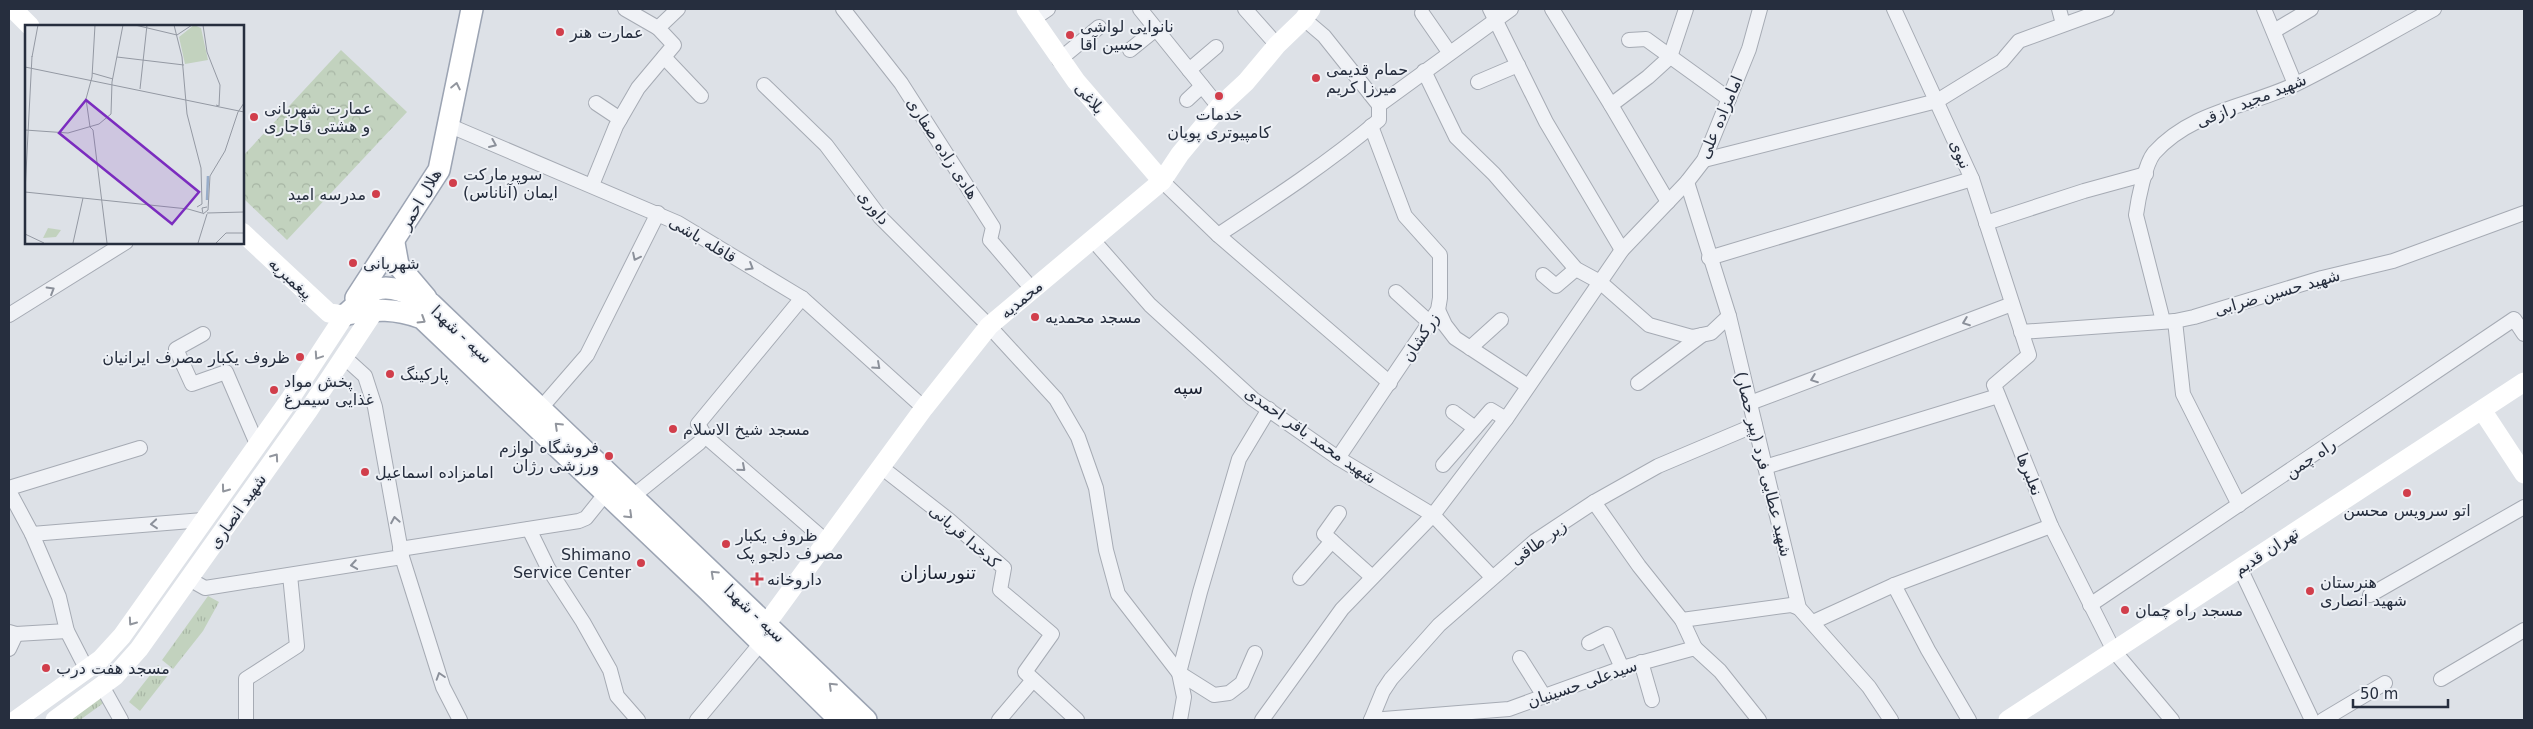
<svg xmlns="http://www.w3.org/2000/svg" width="2533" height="729" font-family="'DejaVu Sans',Vazirmatn,sans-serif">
	<defs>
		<pattern id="grass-tufts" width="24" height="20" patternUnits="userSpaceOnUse" patternTransform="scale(1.25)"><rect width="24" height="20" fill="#c2d2be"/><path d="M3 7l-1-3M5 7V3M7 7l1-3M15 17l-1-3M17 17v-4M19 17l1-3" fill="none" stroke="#a7b5a4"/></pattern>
		<pattern id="forest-crowns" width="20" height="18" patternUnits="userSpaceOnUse" patternTransform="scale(1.25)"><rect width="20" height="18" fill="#c2d2be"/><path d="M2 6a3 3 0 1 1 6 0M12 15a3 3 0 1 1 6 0" fill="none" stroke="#a7b5a4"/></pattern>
	</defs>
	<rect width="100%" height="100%" fill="#dde1e7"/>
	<g fill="url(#grass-tufts)">
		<path d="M208 596 219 602 203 631 173 669 162 660Z"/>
		<path d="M158 665 169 674 140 711 129 702Z"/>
		<path d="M102 686 109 699 80 720H55Z"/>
	</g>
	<path fill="url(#forest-crowns)" d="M341 50 407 112 287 240 243 198V156Z"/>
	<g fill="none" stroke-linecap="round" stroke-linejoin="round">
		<defs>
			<g id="street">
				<path d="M625 9 658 28"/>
				<path d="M843 9 901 83 993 227 990 240 1032 289"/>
				<path d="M1140 9 1219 107"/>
				<path d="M1245 9 1277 45"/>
				<path d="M1490 9 1546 122 1622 250"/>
				<path d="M1552 9 1611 105 1668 202"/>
				<path d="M1894 9 1972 179 2029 355 1994 385 2051 526 2114 651 2172 720"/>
				<path d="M2059 9 2063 24"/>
				<path d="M2264 9 2295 84"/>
				<path d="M1422 13 1449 52"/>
				<path d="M1304 19 1324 36 1379 105"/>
				<path d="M1032 20 1048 9"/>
				<path d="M2274 31 2311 9"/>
				<path d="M1629 40 1646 39 1729 99"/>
				<path d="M1130 50 1156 29"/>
				<path d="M664 57 701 96"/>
				<path d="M1059 60 1099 27"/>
				<path d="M1189 70 1216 47"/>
				<path d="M1424 71 1456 137 1494 174 1576 269 1600 282 1649 325 1692 337 1711 333 1729 316"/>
				<path d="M1478 82 1518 65"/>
				<path d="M764 85 826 145 880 217 989 326 1056 399 1078 437 1096 488 1106 550 1118 594 1179 673 1214 695 1229 693 1242 683 1255 653"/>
				<path d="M1187 100 1202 86"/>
				<path d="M596 103 620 119"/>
				<path d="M1379 105 1511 9"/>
				<path d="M1611 105 1648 77 1670 57 1686 9"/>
				<path d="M448 125 678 223 802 298 924 408"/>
				<path d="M1704 160 1937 101 2002 61 2019 41 2107 9"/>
				<path d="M1162 181 1218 235 1390 383"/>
				<path d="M1687 182 1729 316 1799 608 1869 687 1891 720"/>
				<path d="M592 185 616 126 638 88 674 45 658 28 678 9"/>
				<path d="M1986 223 2084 191 2146 174"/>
				<path d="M1218 235C1273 199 1328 163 1379 120V105"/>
				<path d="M1092 239 1150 305 1253 399 1338 458 1433 515 1506 419 1622 250 1687 182 1704 160 1749 49 1760 9"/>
				<path d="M1709 258 1972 179"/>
				<path d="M1543 275 1556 286 1576 269"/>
				<path d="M1396 292 1429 322"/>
				<path d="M1438 310 1445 325 1455 338 1528 386"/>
				<path d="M9 315 126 242"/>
				<path d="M2163 321 2136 215C2138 200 2145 164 2154 153 2191 111 2248 107 2296 84 2343 61 2388 34 2434 9"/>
				<path d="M2175 321 2183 394 2239 505"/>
				<path d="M2021 332 2175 321 2194 317 2322 278 2393 261 2524 213"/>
				<path d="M203 334 176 349 192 384 226 372 257 444"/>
				<path d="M1470 348 1501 320"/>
				<path d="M344 357 365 376 375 407 402 557 443 687 460 720"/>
				<path d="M1638 383 1702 335"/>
				<path d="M1750 403 2012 304"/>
				<path d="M541 408 587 355 658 213"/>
				<path d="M1453 412 1475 428"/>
				<path d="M705 436 827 542"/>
				<path d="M1338 458 1438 310 1440 298V255L1405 216 1371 126"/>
				<path d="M1443 465 1491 410 1506 419"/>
				<path d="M881 467 949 520 1004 568 1000 590 1052 634 1025 672 1077 720"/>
				<path d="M1765 467 1998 396"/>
				<path d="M9 488 140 448"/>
				<path d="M9 491 32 534 59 597 67 631 87 670"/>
				<path d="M632 497 699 443 705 436 698 424 802 298"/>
				<path d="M1594 502 1639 566 1682 620 1695 648"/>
				<path d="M1339 513 1324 534 1371 576"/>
				<path d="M529 529 548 568 583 622 610 670 617 696 638 720"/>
				<path d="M32 534 203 520"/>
				<path d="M400 549 579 521 586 518 606 493"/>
				<path d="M2240 568 2312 720"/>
				<path d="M1300 578 1332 541"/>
				<path d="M189 579 205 588 402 557"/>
				<path d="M1894 585 1928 650 1969 720"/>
				<path d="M2370 595 2524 507"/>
				<path d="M2090 605 2514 319 2524 334"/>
				<path d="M1682 620 1791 605 1799 608"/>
				<path d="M1813 622 1894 585 2051 526"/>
				<path d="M9 632 16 634 67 631"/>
				<path d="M1589 643 1607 634 1622 668"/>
				<path d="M9 649 16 634"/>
				<path d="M1520 658 1544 696"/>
				<path d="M1641 662 1652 700"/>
				<path d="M2441 679 2524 630"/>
				<path d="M102 686 121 720"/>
				<path d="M246 720V679L297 646 290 575"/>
				<path d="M697 720 761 643"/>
				<path d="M999 720 1033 680"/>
				<path d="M1180 720 1184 697 1179 673 1200 592 1239 459 1269 409"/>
				<path d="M1262 720 1342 609 1433 515 1492 577"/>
				<path d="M1371 720 1383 691 1391 679 1439 625 1535 541 1594 502 1658 466 1755 425"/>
				<path d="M1371 720 1509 709 1622 668 1695 648 1720 671 1759 720"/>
				<path d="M2323 720 2385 683"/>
			</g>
			<g id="primary">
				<path d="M394 243 398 265 426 298"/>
				<path d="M356 298 439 170 472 9"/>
				<path d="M347 314C377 309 394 308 422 318L709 591 840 720"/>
				<path d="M345 315C354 308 365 295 375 290 393 283 416 297 431 304L866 720"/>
			</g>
		</defs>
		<use href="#street" stroke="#a6abb4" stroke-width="16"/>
		<use href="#primary" stroke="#9ca4b3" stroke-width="24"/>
		<use href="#street" stroke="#f0f2f6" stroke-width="14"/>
		<g stroke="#fff" stroke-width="19">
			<path d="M13 9 30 26"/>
			<path d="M1026 9 1076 81 1162 181"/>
			<path d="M2482 410 2524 474"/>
			<path d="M767 623 924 408 989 326 1162 181 1180 154 1219 107 1246 82 1277 45 1304 19 1311 9"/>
			<path d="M16 720 101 659 122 636 290 399 345 315 329 313 242 232"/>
			<path d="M55 720 115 676 139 649 308 411 375 310"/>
			<path d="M2008 720 2524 382"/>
		</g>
		<use href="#primary" stroke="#fff" stroke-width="21"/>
	</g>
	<defs><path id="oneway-chevron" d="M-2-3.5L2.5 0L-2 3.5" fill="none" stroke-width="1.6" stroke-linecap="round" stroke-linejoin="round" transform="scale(1.25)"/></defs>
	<g stroke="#92969e">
		<use href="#oneway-chevron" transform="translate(456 86) rotate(-78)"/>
		<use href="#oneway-chevron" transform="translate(422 320) rotate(32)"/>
		<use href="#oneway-chevron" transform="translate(318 356) rotate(124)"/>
		<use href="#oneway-chevron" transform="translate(558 426) rotate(-136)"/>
		<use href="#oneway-chevron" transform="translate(275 457) rotate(-55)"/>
		<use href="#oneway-chevron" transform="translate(225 489) rotate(126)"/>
		<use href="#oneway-chevron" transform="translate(629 515) rotate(44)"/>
		<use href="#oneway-chevron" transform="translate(714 574) rotate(-137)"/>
		<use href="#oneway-chevron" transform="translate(132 622) rotate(125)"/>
		<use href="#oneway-chevron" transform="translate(832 686) rotate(-136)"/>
	</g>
	<g stroke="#8b909a">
		<use href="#oneway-chevron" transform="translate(493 144) rotate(23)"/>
		<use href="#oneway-chevron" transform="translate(636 257) rotate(116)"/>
		<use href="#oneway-chevron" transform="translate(750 267) rotate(31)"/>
		<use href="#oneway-chevron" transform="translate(51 290) rotate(-31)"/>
		<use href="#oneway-chevron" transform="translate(1966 322) rotate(159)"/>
		<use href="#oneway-chevron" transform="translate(877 366) rotate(42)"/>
		<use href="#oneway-chevron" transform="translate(1814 379) rotate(159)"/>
		<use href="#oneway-chevron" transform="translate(742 468) rotate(41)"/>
		<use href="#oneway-chevron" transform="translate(395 520) rotate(-100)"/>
		<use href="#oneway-chevron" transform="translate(154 524) rotate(175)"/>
		<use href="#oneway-chevron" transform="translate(354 565) rotate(171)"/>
		<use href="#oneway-chevron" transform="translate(440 676) rotate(-108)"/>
	</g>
	<g fill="#d13e4b" stroke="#edf0f5" stroke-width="2">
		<circle cx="560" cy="32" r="5"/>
		<circle cx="1070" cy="35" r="5"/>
		<circle cx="1316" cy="78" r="5"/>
		<circle cx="1219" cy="96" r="5"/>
		<circle cx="254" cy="117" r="5"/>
		<circle cx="453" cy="183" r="5"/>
		<circle cx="376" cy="194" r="5"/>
		<circle cx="353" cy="263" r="5"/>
		<circle cx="1035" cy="317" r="5"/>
		<circle cx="300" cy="357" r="5"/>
		<circle cx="390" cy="374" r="5"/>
		<circle cx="274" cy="390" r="5"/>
		<circle cx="673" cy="429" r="5"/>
		<circle cx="609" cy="456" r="5"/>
		<circle cx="365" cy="472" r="5"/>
		<circle cx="2407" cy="493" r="5"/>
		<circle cx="726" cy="544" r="5"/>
		<circle cx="641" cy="563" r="5"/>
		<path d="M754.5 571.5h5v5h5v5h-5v5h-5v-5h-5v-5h5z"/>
		<circle cx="2310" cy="591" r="5"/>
		<circle cx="2125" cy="610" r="5"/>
		<circle cx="46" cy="668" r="5"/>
	</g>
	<g text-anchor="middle" stroke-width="4" stroke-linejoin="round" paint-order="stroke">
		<g font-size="16" fill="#262e3e" stroke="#edf0f5" text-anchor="start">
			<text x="1080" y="32">نانوایی لواشی<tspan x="1080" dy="18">حسین آقا</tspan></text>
			<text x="570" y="38">عمارت هنر</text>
			<text x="1326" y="75">حمام قدیمی<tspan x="1326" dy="18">میرزا کریم</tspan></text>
			<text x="264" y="114">عمارت شهربانی<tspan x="264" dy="18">و هشتی قاجاری</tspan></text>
			<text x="1219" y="120" text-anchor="middle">خدمات<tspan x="1219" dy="18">کامپیوتری پویان</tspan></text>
			<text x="463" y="180">سوپرمارکت<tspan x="463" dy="18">ایمان (آناناس)</tspan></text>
			<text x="366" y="200" text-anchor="end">مدرسه امید</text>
			<text x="363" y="269">شهربانی</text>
			<text x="1045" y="323">مسجد محمدیه</text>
			<text x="290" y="363" text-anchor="end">ظروف یکبار مصرف ایرانیان</text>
			<text x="400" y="380">پارکینگ</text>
			<text x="284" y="387">پخش مواد<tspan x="284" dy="18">غذایی سیمرغ</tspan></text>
			<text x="683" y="435">مسجد شیخ الاسلام</text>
			<text x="599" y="453" text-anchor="end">فروشگاه لوازم<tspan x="599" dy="18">ورزشی رژان</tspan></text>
			<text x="375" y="478">امامزاده اسماعیل</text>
			<text x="2407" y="516" text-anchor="middle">اتو سرویس محسن</text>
			<text x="736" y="541">ظروف یکبار<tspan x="736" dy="18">مصرف دلجو پک</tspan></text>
			<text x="631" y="560" text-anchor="end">Shimano<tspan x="631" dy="18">Service Center</tspan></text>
			<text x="767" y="585">داروخانه</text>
			<text x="2320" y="588">هنرستان<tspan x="2320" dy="18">شهید انصاری</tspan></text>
			<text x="2135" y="616">مسجد راه چمان</text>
			<text x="56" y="674">مسجد هفت درب</text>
		</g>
		<g font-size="16" fill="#262e3e" stroke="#edf0f5">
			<text transform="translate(1090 98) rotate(49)" y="6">بلاغی</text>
			<text transform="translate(2251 100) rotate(-22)" y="6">شهید مجید رازقی</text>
			<text transform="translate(1720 117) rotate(-67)" y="6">امامزاده علی</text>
			<text transform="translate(943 148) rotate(57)" y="6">هادی زاده صفاری</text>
			<text transform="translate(1961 154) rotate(66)" y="6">نبوی</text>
			<text transform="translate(420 199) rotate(-60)" y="6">هلال احمر</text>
			<text transform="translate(874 207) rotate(50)" y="6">داوری</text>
			<text transform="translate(703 239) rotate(31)" y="6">قافله باشی</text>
			<text transform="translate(291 278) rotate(43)" y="6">پیغمبریه</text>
			<text transform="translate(2277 292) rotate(-16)" y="6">شهید حسین ضرابی</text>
			<text transform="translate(1021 299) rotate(-40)" y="6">محمدیه</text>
			<text transform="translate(462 334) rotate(43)" y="6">سپه - شهدا</text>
			<text transform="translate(1420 337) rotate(-57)" y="6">زرکشان</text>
			<text transform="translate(1311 435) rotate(35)" y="6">شهید محمد باقر احمدی</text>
			<text transform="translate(2310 458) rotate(-34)" y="6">راه چمن</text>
			<text transform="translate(1764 464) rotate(76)" y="6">شهید عطایی فرد (پیر حصار)</text>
			<text transform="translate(2030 474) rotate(68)" y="6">نعلبرها</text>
			<text transform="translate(237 511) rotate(-55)" y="6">شهید انصاری</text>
			<text transform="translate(965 536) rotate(41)" y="6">کدخدا قربانی</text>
			<text transform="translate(1538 542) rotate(-36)" y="6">زیر طاقی</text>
			<text transform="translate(2266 551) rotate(-33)" y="6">تهران قدیم</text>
			<text transform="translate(755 613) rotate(43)" y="6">سپه - شهدا</text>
			<text transform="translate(1582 683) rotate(-19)" y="6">سیدعلی حسینیان</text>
		</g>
		<g font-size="18" fill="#191f2f" stroke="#edf0f5">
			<text x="1188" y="394">سپه</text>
			<text x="938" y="579">تنورسازان</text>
		</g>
	</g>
	<g transform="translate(25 25)">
		<rect width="219" height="219" fill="#dde1e7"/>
		<path d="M169 0 176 3 183 35 160 39 154 12ZM23 203 36 205 31 212 18 213Z" fill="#c2d2be"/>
		<path fill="none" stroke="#97acc9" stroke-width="2.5" d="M182 175 183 151"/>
		<path fill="none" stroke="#9499a3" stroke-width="1" d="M110 0 152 10 167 0M149 0 157 32 162 89 176 143 177 179 172 182M178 0 182 27 195 60 194 81 191 80M7 32 13 0M92 32 159 40M0 42 219 87M67 48 88 54M115 64 122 0M65 102 68 105 82 218M65 102 61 74 67 52 70 0M0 105 43 108 74 99 86 89 87 57 98 0M0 167 163 184 177 188M0 167 7 31M182 182 177 183 178 189 183 185 185 151 200 126 213 87 219 78M182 188 219 187M0 209 19 218M48 218 58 173M173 218 182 189M191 218 201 208H219"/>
		<path fill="#7b2cbf" fill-opacity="0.15" stroke="#7b2cbf" stroke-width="2.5" d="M61 75 174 167 147 199 34 108Z"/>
		<rect width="219" height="219" fill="none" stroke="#262e3e" stroke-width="2.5"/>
	</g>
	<rect width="2533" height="729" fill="none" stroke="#262e3e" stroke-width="20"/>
	<path d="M2353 699v8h95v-8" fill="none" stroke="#262e3e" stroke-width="2.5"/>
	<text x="2360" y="699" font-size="15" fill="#262e3e" stroke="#edf0f5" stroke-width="4" paint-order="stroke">50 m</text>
</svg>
